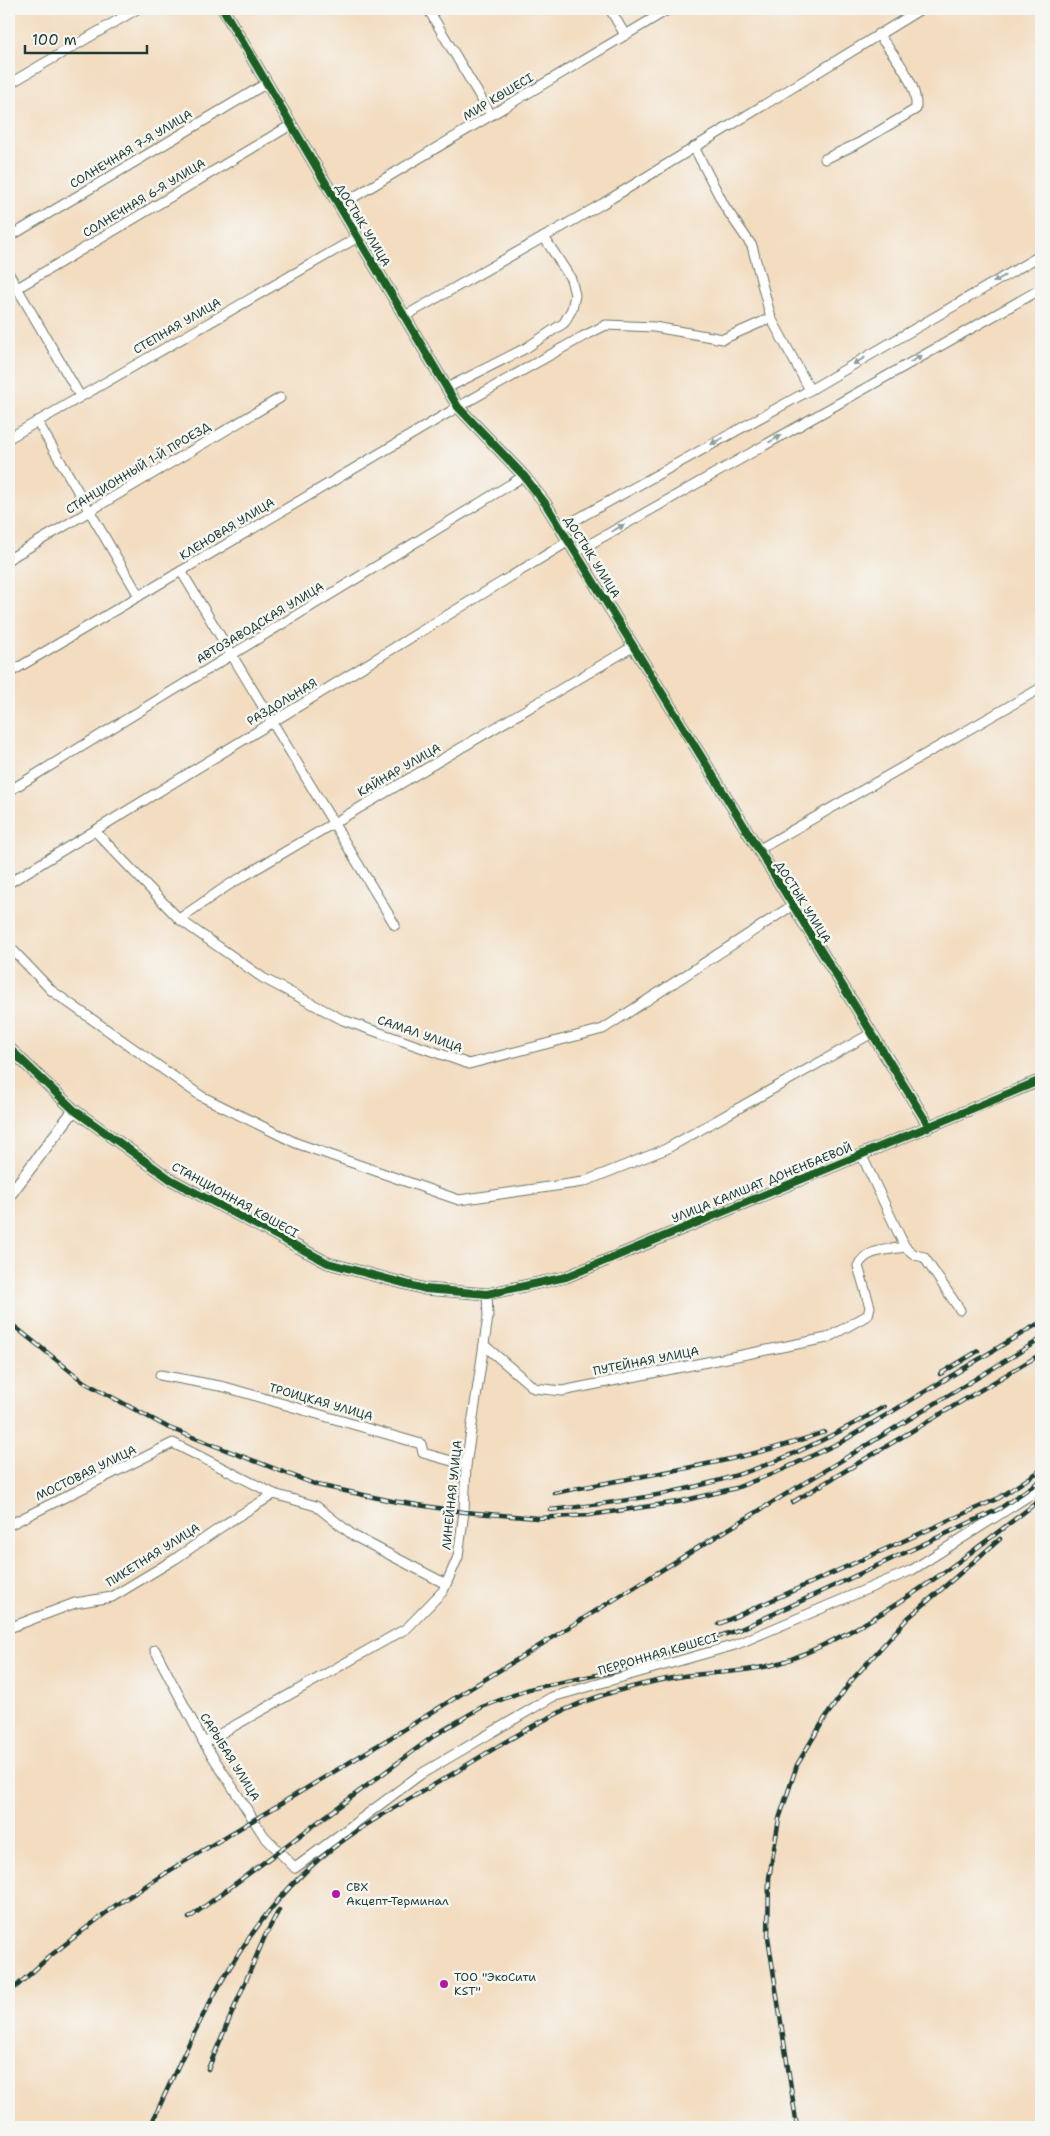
<svg xmlns="http://www.w3.org/2000/svg" width="1050" height="2136" font-family="'Shantell Sans',sans-serif">
	<rect width="100%" height="100%" fill="#f6f6f2"/>
	<filter id="ink" filterUnits="userSpaceOnUse"><feTurbulence type="fractalNoise" baseFrequency=".02" numOctaves="2"/><feDisplacementMap in="SourceGraphic" scale="10" xChannelSelector="R" yChannelSelector="G"/><feConvolveMatrix kernelMatrix="1 2 1 2 8 2 1 2 1" color-interpolation-filters="sRGB"/></filter>
	<filter id="wash" filterUnits="userSpaceOnUse"><feTurbulence type="fractalNoise" baseFrequency=".0096" numOctaves="4" result="noise"/><feDisplacementMap in="SourceGraphic" scale="20" xChannelSelector="R" yChannelSelector="G"/><feGaussianBlur stdDeviation="1.12" result="paint"/><feColorMatrix in="noise" values="0 0 0 0 0 0 0 0 0 0 0 0 0 0 0 0 0 1.4 0 .05"/><feComposite in="paint" operator="in"/></filter>
	<g filter="url(#wash)">
		<rect width="100%" height="100%" fill="#f3dcbf"/>
	</g>
	<g filter="url(#ink)">
		<g fill="none" stroke-linecap="round" stroke-linejoin="round">
			<defs>
				<g id="minor">
					<path d="M428 9 491 115"/>
					<path d="M610 9 625 35"/>
					<path d="M9 84 137 9"/>
					<path d="M694 147 725 207 752 246 771 318 810 390"/>
					<path d="M825 159 859 143 916 109C918 82 894 56 878 34"/>
					<path d="M339 206 669 9"/>
					<path d="M9 237 267 83"/>
					<path d="M9 274 80 396"/>
					<path d="M9 293 291 125"/>
					<path d="M405 316 602 204 921 9"/>
					<path d="M447 388 526 348 564 323 572 309 575 295 571 279 544 237"/>
					<path d="M37 421 139 596"/>
					<path d="M9 438 358 237"/>
					<path d="M561 528 810 390 1041 255"/>
					<path d="M576 552 1041 289"/>
					<path d="M9 559 280 398"/>
					<path d="M181 571 395 925"/>
					<path d="M9 673 458 407 582 337 606 325 654 327 723 339 771 318"/>
					<path d="M9 791 524 476"/>
					<path d="M96 832 179 919 263 978 343 1020 469 1064 603 1029 793 905"/>
					<path d="M758 850 1041 688"/>
					<path d="M9 883 569 541"/>
					<path d="M179 919 227 886 634 646"/>
					<path d="M9 946 52 991 201 1096 296 1143 459 1200 583 1182 666 1149 872 1033"/>
					<path d="M861 1154 905 1247 915 1255 924 1257 960 1310"/>
					<path d="M484 1345 534 1388 562 1391 827 1338 868 1315 870 1307 858 1266C865 1249 889 1250 905 1247"/>
					<path d="M160 1375 225 1387 421 1444 423 1453 466 1465"/>
					<path d="M9 1525 173 1443 274 1494 316 1506 354 1536 446 1584"/>
					<path d="M9 1628 75 1603 112 1597 175 1559 227 1523 274 1494"/>
					<path d="M155 1650 204 1743 264 1836 295 1868 421 1774 552 1697 735 1645 912 1570 1041 1488"/>
					<path d="M204 1743 407 1628 443 1591 458 1557 464 1512 466 1465 488 1317 487 1294"/>
				</g>
				<g id="tertiary">
					<path d="M223 9 458 407 524 476 545 503 929 1126"/>
					<path d="M9 1048 74 1110 170 1179 328 1263 425 1289 487 1294 566 1277 1041 1080"/>
					<path d="M9 1196 74 1110"/>
				</g>
			</defs>
			<use href="#minor" stroke="#697565" stroke-width="11"/>
			<use href="#tertiary" stroke="#697565" stroke-width="13"/>
			<use href="#minor" stroke="#fff" stroke-width="9"/>
			<use href="#tertiary" stroke="#fff" stroke-width="11"/>
			<defs>
				<g id="rail">
					<path d="M9 1322 84 1382 169 1428 317 1485 392 1501 464 1512 537 1518 590 1515 678 1502 736 1488 784 1469 843 1441 1041 1322"/>
					<path d="M940 1374 978 1351"/>
					<path d="M554 1493C645 1474 737 1464 824 1432"/>
					<path d="M793 1502 1041 1354"/>
					<path d="M550 1510C626 1502 705 1490 776 1461 813 1446 849 1427 884 1407"/>
					<path d="M719 1624 999 1498 1041 1470"/>
					<path d="M189 1918 435 1735 482 1707 529 1689 611 1672 741 1629 999 1509 1041 1480"/>
					<path d="M9 1993 50 1956 116 1905 172 1869 400 1732 699 1547 1041 1339"/>
					<path d="M208 2069 265 1936 279 1910"/>
					<path d="M150 2127C191 2038 233 1939 307 1870 351 1828 408 1801 459 1770 510 1739 560 1706 617 1691 639 1685 662 1679 684 1676 718 1672 754 1672 786 1661 877 1627 965 1558 1041 1499"/>
					<path d="M797 2127 768 1937 769 1878 779 1819 797 1765 825 1718 851 1681 908 1618 1000 1539"/>
				</g>
			</defs>
			<use href="#rail" stroke="#1f3d34" stroke-width="4.5"/>
			<use href="#rail" stroke="#f6f6f2" stroke-width="2.5" stroke-dasharray="8" stroke-linecap="butt"/>
			<defs>
				<g id="cycleway">
					<path d="M223 9 458 407 524 476 545 503 929 1126"/>
					<path d="M9 1048 74 1110 170 1179 328 1263 425 1289 487 1294 566 1277 1041 1080"/>
				</g>
			</defs>
			<use href="#cycleway" stroke="#f6f6f2" stroke-width="11"/>
			<use href="#cycleway" stroke="#1b5e20" stroke-width="8"/>
		</g>
		<defs><path id="oneway-solid" d="M-6-.8H1V-3.2L6.5 0L1 3.2V.8H-6Z" transform="scale(1.25)"/></defs>
		<g fill="#8f9e9a">
			<use href="#oneway-solid" transform="translate(999 279) rotate(150)"/>
			<use href="#oneway-solid" transform="translate(916 359) rotate(-29)"/>
			<use href="#oneway-solid" transform="translate(859 361) rotate(150)"/>
			<use href="#oneway-solid" transform="translate(775 439) rotate(-29)"/>
			<use href="#oneway-solid" transform="translate(717 441) rotate(151)"/>
			<use href="#oneway-solid" transform="translate(618 528) rotate(-29)"/>
		</g>
	</g>
	<g fill="#b5179e" stroke="#f6f6f2" stroke-width="2">
		<circle cx="336" cy="1894" r="5"/>
		<circle cx="444" cy="1984" r="5"/>
	</g>
	<g text-anchor="middle" stroke-width="5" stroke-linejoin="round" paint-order="stroke">
		<g font-size="12" fill="#1f3d34" stroke="#f6f6f2">
			<text transform="translate(498 97) rotate(-31)" y="4">МИР КӨШЕСІ</text>
			<text transform="translate(131 149) rotate(-31)" y="4">СОЛНЕЧНАЯ 7-Я УЛИЦА</text>
			<text transform="translate(144 198) rotate(-31)" y="4">СОЛНЕЧНАЯ 6-Я УЛИЦА</text>
			<text transform="translate(363 225) rotate(59)" y="4">ДОСТЫК УЛИЦА</text>
			<text transform="translate(177 326) rotate(-30)" y="4">СТЕПНАЯ УЛИЦА</text>
			<text transform="translate(138 468) rotate(-31)" y="4">СТАНЦИОННЫЙ 1-Й ПРОЕЗД</text>
			<text transform="translate(227 529) rotate(-31)" y="4">КЛЕНОВАЯ УЛИЦА</text>
			<text transform="translate(592 557) rotate(58)" y="4">ДОСТЫК УЛИЦА</text>
			<text transform="translate(260 623) rotate(-31)" y="4">АВТОЗАВОДСКАЯ УЛИЦА</text>
			<text transform="translate(282 702) rotate(-31)" y="4">РАЗДОЛЬНАЯ</text>
			<text transform="translate(399 770) rotate(-30)" y="4">КАЙНАР УЛИЦА</text>
			<text transform="translate(803 902) rotate(58)" y="4">ДОСТЫК УЛИЦА</text>
			<text transform="translate(420 1034) rotate(19)" y="4">САМАЛ УЛИЦА</text>
			<text transform="translate(762 1183) rotate(-22)" y="4">УЛИЦА КАМШАТ ДОНЕНБАЕВОЙ</text>
			<text transform="translate(235 1200) rotate(29)" y="4">СТАНЦИОННАЯ КӨШЕСІ</text>
			<text transform="translate(646 1361) rotate(-11)" y="4">ПУТЕЙНАЯ УЛИЦА</text>
			<text transform="translate(321 1402) rotate(16)" y="4">ТРОИЦКАЯ УЛИЦА</text>
			<text transform="translate(86 1473) rotate(-26)" y="4">МОСТОВАЯ УЛИЦА</text>
			<text transform="translate(452 1495) rotate(-84)" y="4">ЛИНЕЙНАЯ УЛИЦА</text>
			<text transform="translate(153 1555) rotate(-32)" y="4">ПИКЕТНАЯ УЛИЦА</text>
			<text transform="translate(658 1654) rotate(-16)" y="4">ПЕРРОННАЯ КӨШЕСІ</text>
			<text transform="translate(230 1757) rotate(58)" y="4">САРЫБАЯ УЛИЦА</text>
		</g>
		<g font-size="12" fill="#1f3d34" stroke="#f6f6f2" text-anchor="start">
			<text x="346" y="1891">СВХ<tspan x="346" dy="14">Акцепт-Терминал</tspan></text>
			<text x="454" y="1981">ТОО "ЭкоСити<tspan x="454" dy="14">KST"</tspan></text>
		</g>
	</g>
	<rect width="1050" height="2136" fill="none" stroke="#f6f6f2" stroke-width="30"/>
	<path d="M25 45v8h122v-8" fill="none" stroke="#1f3d34" stroke-width="2.5"/>
	<text x="32" y="45" font-size="15" fill="#1f3d34" stroke="#f6f6f2" stroke-width="4" paint-order="stroke">100 m</text>
</svg>
